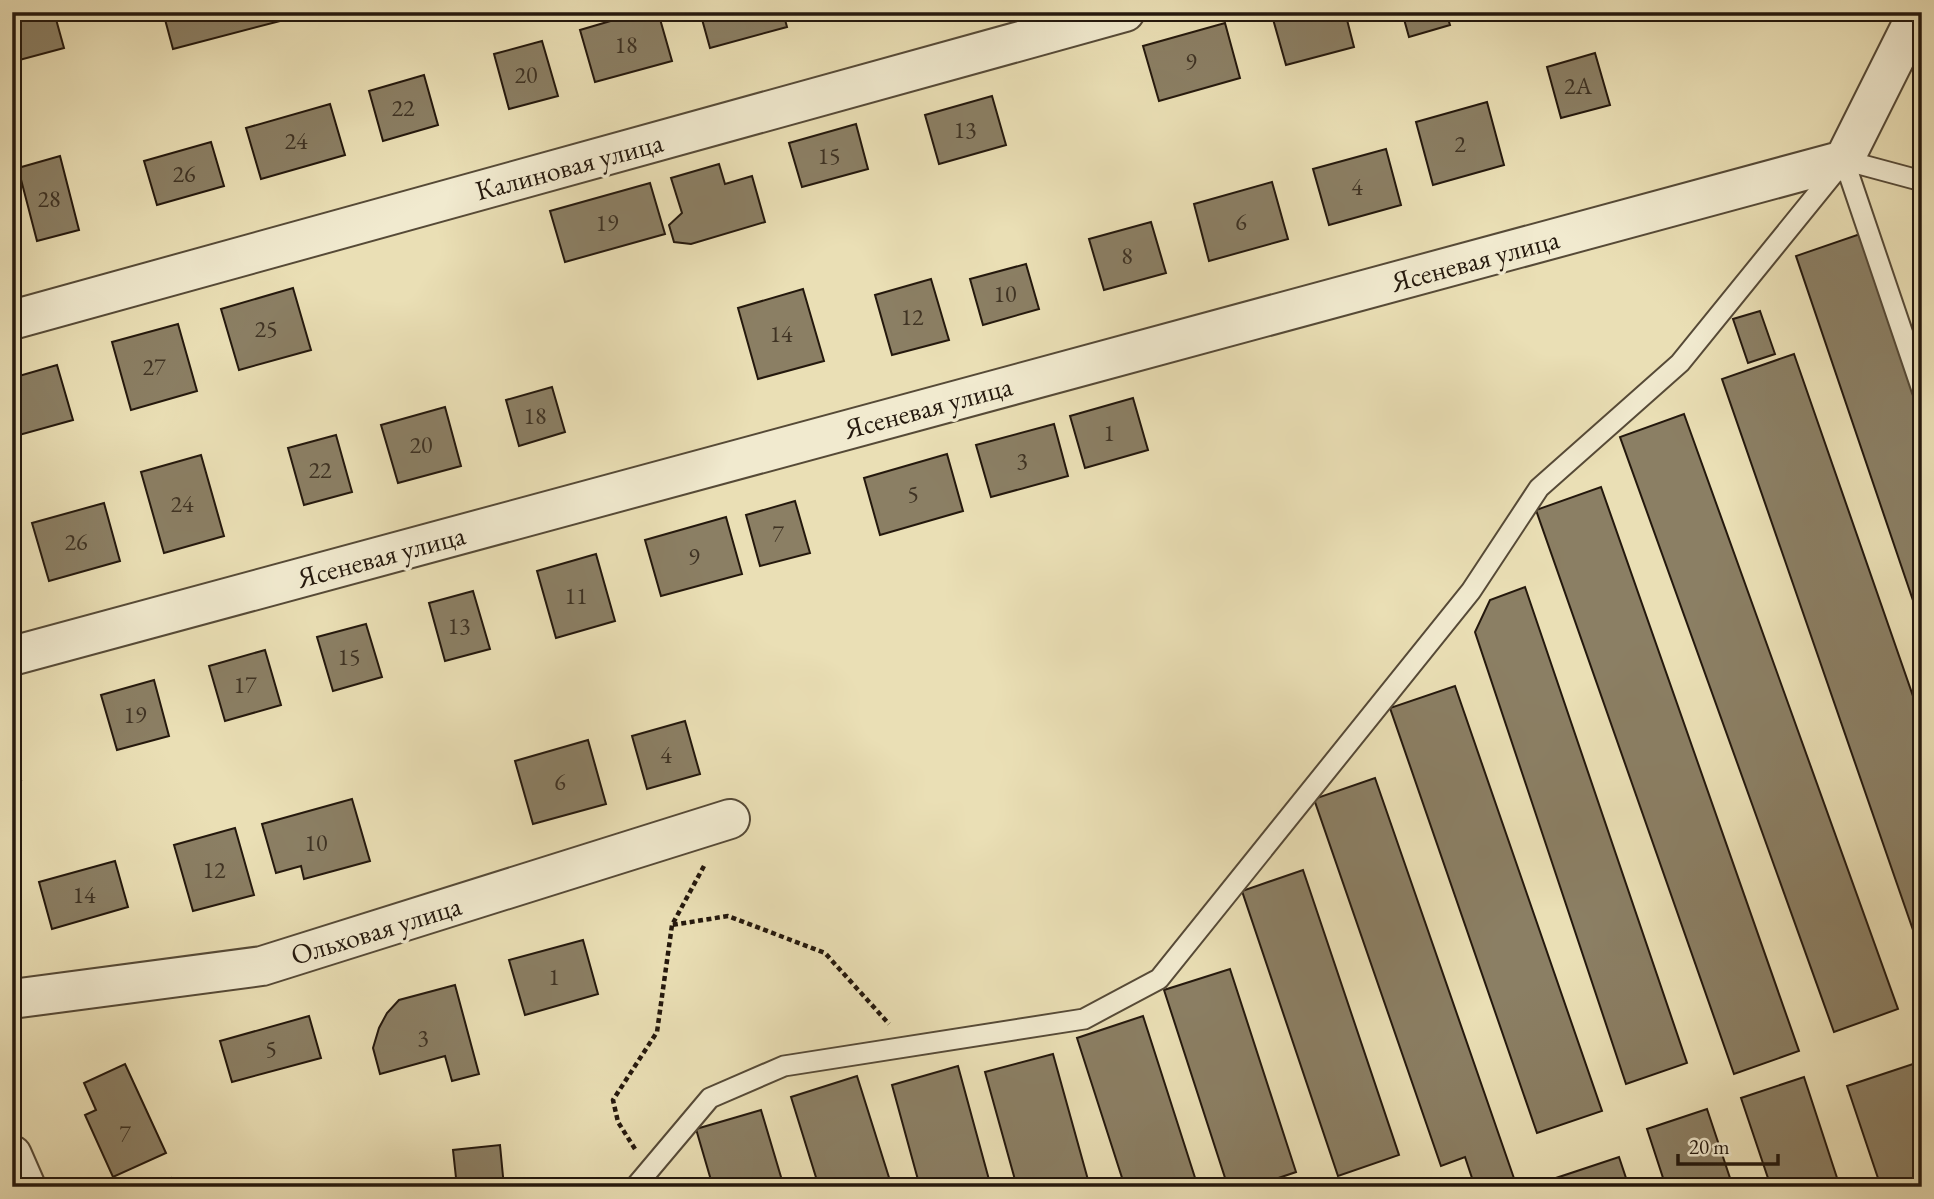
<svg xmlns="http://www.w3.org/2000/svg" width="1934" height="1199" font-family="'EB Garamond',serif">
	<rect width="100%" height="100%" fill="#eadfb5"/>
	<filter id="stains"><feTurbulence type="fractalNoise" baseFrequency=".00286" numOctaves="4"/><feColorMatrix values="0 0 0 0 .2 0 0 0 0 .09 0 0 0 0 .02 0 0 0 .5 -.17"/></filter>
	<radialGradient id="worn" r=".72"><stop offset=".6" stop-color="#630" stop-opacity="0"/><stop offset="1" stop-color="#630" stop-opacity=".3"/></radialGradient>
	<g fill="#8b7f64" stroke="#24180d" stroke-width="2">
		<path d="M12 12H54L64 48 12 62Z"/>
		<path d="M163 12H282L284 20 173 49Z"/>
		<path d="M641 12H658L672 61 595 82 580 30Z"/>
		<path d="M700 12H783L787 27 710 48Z"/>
		<path d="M1271 12H1345L1354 47 1286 65Z"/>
		<path d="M1402 12H1446L1450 25 1409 37Z"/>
		<path d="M1225 23 1240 78 1159 101 1143 46Z"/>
		<path d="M542 41 558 96 509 109 494 54Z"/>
		<path d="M1595 53 1610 105 1561 118 1547 67Z"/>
		<path d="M424 75 438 125 383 141 369 91Z"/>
		<path d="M992 96 1006 145 939 164 925 115Z"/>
		<path d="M1487 102 1504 165 1433 185 1416 122Z"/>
		<path d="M330 104 345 155 261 179 246 128Z"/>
		<path d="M856 124 868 169 802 187 789 143Z"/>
		<path d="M211 142 224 186 157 205 144 161Z"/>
		<path d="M1386 149 1401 205 1329 225 1313 169Z"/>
		<path d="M60 156 79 230 37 241 18 168Z"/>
		<path d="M719 164 725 184 752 176 765 222 691 244 674 242 669 225 682 213 671 178Z"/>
		<path d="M1272 182 1288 239 1209 261 1194 204Z"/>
		<path d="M650 183 665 234 565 262 550 211Z"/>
		<path d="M1151 222 1166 273 1104 290 1089 239Z"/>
		<path d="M1863 233 1922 406V627L1796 256Z"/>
		<path d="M1026 264 1039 309 983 325 970 279Z"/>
		<path d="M931 279 949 340 892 355 875 295Z"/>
		<path d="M293 288 311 350 239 370 221 309Z"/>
		<path d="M803 289 824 361 758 379 738 308Z"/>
		<path d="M1760 311 1775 354 1748 363 1733 319Z"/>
		<path d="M178 324 197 391 131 410 112 342Z"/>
		<path d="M1794 354 1922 722V956L1722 379Z"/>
		<path d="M57 365 73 420 12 437V378Z"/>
		<path d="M552 387 565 432 519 446 506 400Z"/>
		<path d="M1133 398 1148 450 1085 468 1070 416Z"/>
		<path d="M445 407 461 466 398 483 381 425Z"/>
		<path d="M1684 414 1898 1009 1834 1032 1620 437Z"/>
		<path d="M1054 424 1068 476 991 497 976 445Z"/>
		<path d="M336 435 352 492 304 505 288 448Z"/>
		<path d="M947 454 963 511 880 535 864 478Z"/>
		<path d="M201 455 224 536 164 553 141 472Z"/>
		<path d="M1601 487 1799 1051 1734 1074 1536 510Z"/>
		<path d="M795 501 810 553 760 566 746 515Z"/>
		<path d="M104 503 120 561 49 581 32 523Z"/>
		<path d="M726 517 742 574 661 596 645 540Z"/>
		<path d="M596 554 615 621 556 638 537 571Z"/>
		<path d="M1525 587 1687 1063 1626 1084 1475 632 1490 600Z"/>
		<path d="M473 591 490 649 445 661 429 603Z"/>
		<path d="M366 624 382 677 333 691 317 637Z"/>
		<path d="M265 650 281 705 225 721 209 666Z"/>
		<path d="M154 680 169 736 117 750 101 695Z"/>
		<path d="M1455 686 1602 1111 1537 1133 1390 708Z"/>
		<path d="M685 721 700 774 647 789 632 736Z"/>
		<path d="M588 740 606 804 533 824 515 761Z"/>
		<path d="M12 751 21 780 12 782Z"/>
		<path d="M1375 778 1517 1187H1475L1465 1157 1441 1166 1314 799Z"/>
		<path d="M352 799 370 861 304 879 301 866 276 873 262 824Z"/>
		<path d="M235 828 254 895 193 911 174 845Z"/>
		<path d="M115 861 128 907 52 929 39 882Z"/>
		<path d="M1303 870 1399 1155 1338 1176 1242 891Z"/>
		<path d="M583 940 598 994 525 1015 509 960Z"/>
		<path d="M1230 969 1296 1172 1252 1187H1228L1164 990Z"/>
		<path d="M455 985 479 1074 452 1081 445 1056 380 1074 373 1048 379 1028 387 1013 399 1000Z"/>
		<path d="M309 1016 321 1058 232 1082 220 1041Z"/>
		<path d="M1143 1016 1198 1187H1125L1077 1038Z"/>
		<path d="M1053 1054 1090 1187H1017L985 1072Z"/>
		<path d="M125 1064 166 1153 113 1177 85 1115 96 1110 84 1083Z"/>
		<path d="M1913 1064 1922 1090V1187H1881L1847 1086Z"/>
		<path d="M958 1066 991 1187H920L892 1085Z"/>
		<path d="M857 1076 892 1187H819L791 1097Z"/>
		<path d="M1804 1077 1840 1187H1771L1741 1098Z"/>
		<path d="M1707 1109 1733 1187H1666L1647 1129Z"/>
		<path d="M761 1110 784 1187H713L696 1129Z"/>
		<path d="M500 1145 504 1187H457L453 1150Z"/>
		<path d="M1619 1157 1629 1187H1559L1556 1178Z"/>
		<path d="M171 1178 175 1187H151Z"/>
	</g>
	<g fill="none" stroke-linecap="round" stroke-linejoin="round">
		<defs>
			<g id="service">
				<path d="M1844 160 1922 390"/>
				<path d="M1844 160 1922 181"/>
				<path d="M635 1187 710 1098 784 1066 1084 1019 1159 979 1471 591 1539 488 1680 363 1839 167"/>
			</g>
			<g id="minor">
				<path d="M12 320 1125 12"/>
				<path d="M12 656 1844 160 1918 12"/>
				<path d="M12 999 262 966 730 819"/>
				<path d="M12 1155 26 1187"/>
			</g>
		</defs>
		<use href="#service" stroke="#564a37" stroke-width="23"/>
		<use href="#minor" stroke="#564a37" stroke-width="42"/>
		<g stroke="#24180d" stroke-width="4.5" stroke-dasharray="5 3.5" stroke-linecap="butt">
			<path d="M704 866 672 925 728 916 825 953 889 1024"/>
			<path d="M635 1149 618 1122 613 1100 657 1032 672 925"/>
		</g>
		<use href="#service" stroke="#f1eacf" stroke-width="19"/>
		<use href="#minor" stroke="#f1eacf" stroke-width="38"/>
	</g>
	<g text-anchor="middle" stroke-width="7" stroke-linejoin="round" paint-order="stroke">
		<g font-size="24" fill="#3e3223">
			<text x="626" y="53">18</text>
			<text x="1191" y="70">9</text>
			<text x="526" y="83">20</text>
			<text x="1578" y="94">2А</text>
			<text x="403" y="116">22</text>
			<text x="965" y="138">13</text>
			<text x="296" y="149">24</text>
			<text x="1460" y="152">2</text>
			<text x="829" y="164">15</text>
			<text x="184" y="182">26</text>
			<text x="1357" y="195">4</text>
			<text x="49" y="207">28</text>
			<text x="1241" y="230">6</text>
			<text x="607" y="231">19</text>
			<text x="1127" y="264">8</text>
			<text x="1005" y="302">10</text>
			<text x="912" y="325">12</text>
			<text x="266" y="337">25</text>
			<text x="781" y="342">14</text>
			<text x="154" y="375">27</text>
			<text x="535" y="424">18</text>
			<text x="1109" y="441">1</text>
			<text x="421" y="453">20</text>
			<text x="1022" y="469">3</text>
			<text x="320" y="478">22</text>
			<text x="913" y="502">5</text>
			<text x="182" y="512">24</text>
			<text x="778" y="542">7</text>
			<text x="76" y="550">26</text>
			<text x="694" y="565">9</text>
			<text x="576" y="604">11</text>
			<text x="459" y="634">13</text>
			<text x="349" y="665">15</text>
			<text x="245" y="693">17</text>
			<text x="135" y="723">19</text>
			<text x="666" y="763">4</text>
			<text x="560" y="790">6</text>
			<text x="316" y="851">10</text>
			<text x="214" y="878">12</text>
			<text x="84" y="903">14</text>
			<text x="554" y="985">1</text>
			<text x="423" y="1046">3</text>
			<text x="271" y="1057">5</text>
			<text x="125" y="1142">7</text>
		</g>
		<g font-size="28" fill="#24180d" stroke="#f1eacf">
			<text transform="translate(569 166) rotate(-15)" y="10">Калиновая улица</text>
			<text transform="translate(1475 260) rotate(-15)" y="10">Ясеневая улица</text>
			<text transform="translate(928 407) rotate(-15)" y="10">Ясеневая улица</text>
			<text transform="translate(381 556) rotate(-15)" y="10">Ясеневая улица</text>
			<text transform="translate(376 930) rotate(-17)" y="10">Ольховая улица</text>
		</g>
	</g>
	<rect width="1934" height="1199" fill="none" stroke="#eadfb5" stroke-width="42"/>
	<rect x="14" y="14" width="1906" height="1171" fill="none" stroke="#24180d" stroke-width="3.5"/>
	<rect x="21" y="21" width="1892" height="1157" fill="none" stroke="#24180d" stroke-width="2"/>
	<path d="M1678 1154v10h100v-10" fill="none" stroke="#24180d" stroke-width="3.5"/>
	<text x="1689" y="1154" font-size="21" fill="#24180d" stroke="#f1eacf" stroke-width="5" paint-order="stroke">20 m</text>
	<rect width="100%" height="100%" filter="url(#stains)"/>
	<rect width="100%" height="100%" fill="url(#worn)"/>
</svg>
